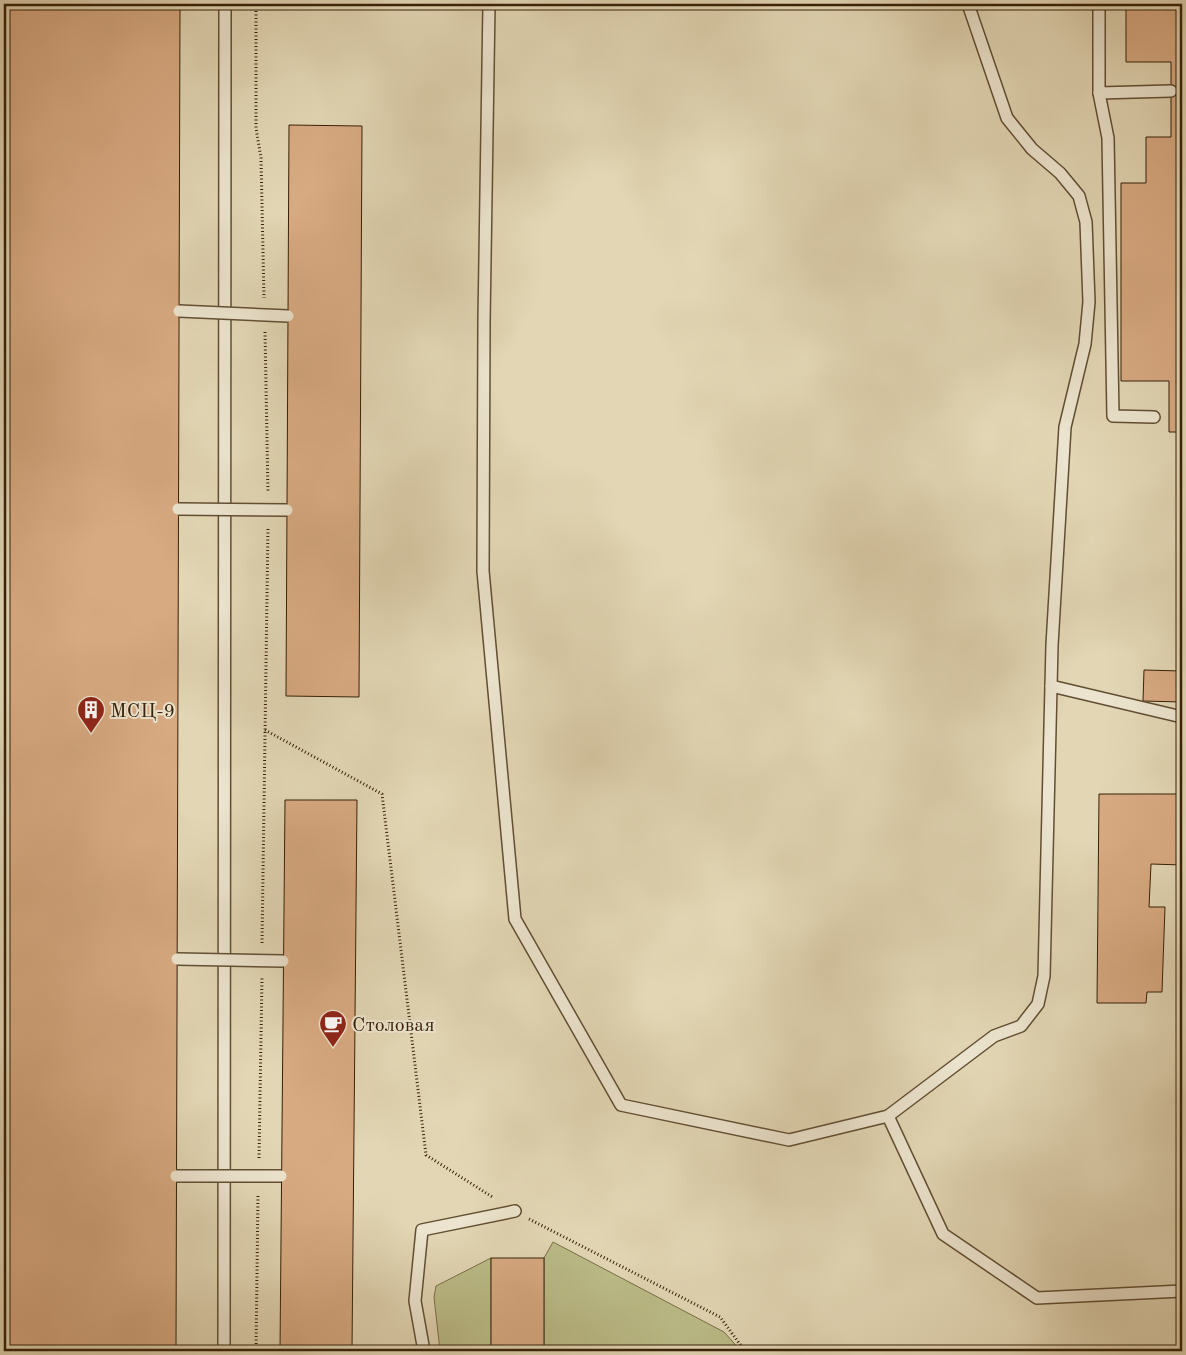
<svg xmlns="http://www.w3.org/2000/svg" width="1186" height="1355" font-family="'Old Standard TT',serif">
	<rect width="100%" height="100%" fill="#e2d6b4"/>
	<filter id="stains"><feTurbulence type="fractalNoise" baseFrequency=".004" numOctaves="4"/><feColorMatrix values="0 0 0 0 .2 0 0 0 0 .09 0 0 0 0 .02 0 0 0 .5 -.17"/></filter>
	<radialGradient id="worn" r=".72"><stop offset=".6" stop-color="#630" stop-opacity="0"/><stop offset="1" stop-color="#630" stop-opacity=".3"/></radialGradient>
	<g fill="#bbbc88" stroke="#796e48">
		<path d="M553 1242 724 1332 741 1351H544V1258Z"/>
		<path d="M491 1258V1351H440L434 1297 436 1286Z"/>
	</g>
	<g fill="#d8aa82" stroke="#372008">
		<path d="M4 4H180L176 1351H4Z"/>
		<path d="M1126 4H1182V432H1169V381H1121V183H1146V137H1171V62H1126Z"/>
		<path d="M289 125 362 126 359 697 286 696Z"/>
		<path d="M1144 670 1182 671V702L1143 701Z"/>
		<path d="M1099 794H1182V865L1151 864 1149 907H1165L1162 992H1147L1146 1003H1097Z"/>
		<path d="M285 800H357L352 1351H280Z"/>
		<rect x="491" y="1258" width="53" height="93"/>
	</g>
	<g fill="none" stroke-linecap="round" stroke-linejoin="round">
		<defs>
			<g id="service">
				<path d="M489 4 484 321 483 571 515 919 621 1105 789 1140 888 1116 994 1036 1021 1026 1038 1004 1044 976 1052 645 1065 427 1085 344 1089 302 1086 222 1079 196 1060 173 1032 149 1007 118 968 4"/>
				<path d="M1099 4V93L1171 91"/>
				<path d="M1099 93 1108 138 1113 416 1154 417"/>
				<path d="M1051 686 1182 717"/>
				<path d="M888 1116 943 1234 1037 1298 1182 1291"/>
				<path d="M224 1351 225 4"/>
				<path d="M424 1351 415 1301 422 1230 515 1211"/>
			</g>
		</defs>
		<use href="#service" stroke="#624e33" stroke-width="14"/>
		<g stroke="#372008" stroke-width="3" stroke-dasharray="1 2.5" stroke-linecap="butt">
			<path d="M256 4V128L261 158 264 298"/>
			<path d="M265 332 268 493"/>
			<path d="M265 730 382 794 426 1155 494 1198"/>
			<path d="M262 943 268 527"/>
			<path d="M259 1158 262 977"/>
			<path d="M529 1219 720 1317 745 1351"/>
			<path d="M256 1351 258 1194"/>
		</g>
		<use href="#service" stroke="#ece4ce" stroke-width="11"/>
		<defs>
			<g id="service-bridge">
				<path d="M179 311 288 316"/>
				<path d="M178 509 287 510"/>
				<path d="M177 959 283 961"/>
				<path d="M176 1176H281"/>
			</g>
		</defs>
		<use href="#service-bridge" stroke="#624e33" stroke-width="14" stroke-linecap="butt"/>
		<use href="#service-bridge" stroke="#ece4ce" stroke-width="11"/>
	</g>
	<defs>
		<symbol id="building-pin" viewBox="-11 -11 22 30"><path d="M0 17L-7.5 6A9.5 9.5 0 1 1 7.5 6Z" fill="#8f2418" stroke="#ece4ce"/><path d="M-4-6H4V6H1V3H-1V6H-4ZM-2.5-4.3h1.7v1.8h-1.7ZM.8-4.3h1.7v1.8H.8ZM-2.5-1h1.7V.8h-1.7ZM.8-1h1.7V.8H.8Z" fill="#fff"/></symbol>
		<symbol id="cafe-pin" viewBox="-11 -11 22 30"><path d="M0 17L-7.5 6A9.5 9.5 0 1 1 7.5 6Z" fill="#8f2418" stroke="#ece4ce"/><path d="M-5.5-4.5H6V0H3Q3 3.5 0 3.5H-2.5Q-5.5 3.5-5.5 0ZM3-3.2v2h1.7v-2ZM-6 4.5H4V6H-6Z" fill="#fff"/></symbol>
	</defs>
	<g fill-rule="evenodd">
		<use href="#building-pin" x="75" y="694" width="32" height="43"/>
		<use href="#cafe-pin" x="317" y="1008" width="32" height="43"/>
	</g>
	<g text-anchor="middle" stroke-width="4" stroke-linejoin="round" paint-order="stroke">
		<g font-size="20" fill="#372008" stroke="#ece4ce" text-anchor="start">
			<text x="110" y="717">МСЦ-9</text>
			<text x="352" y="1031">Столовая</text>
		</g>
	</g>
	<rect width="1186" height="1355" fill="none" stroke="#e2d6b4" stroke-width="20"/>
	<rect x="5" y="5" width="1176" height="1345" fill="none" stroke="#372008" stroke-width="2.5"/>
	<rect x="10" y="10" width="1166" height="1335" fill="none" stroke="#372008"/>
	<rect width="100%" height="100%" filter="url(#stains)"/>
	<rect width="100%" height="100%" fill="url(#worn)"/>
</svg>
